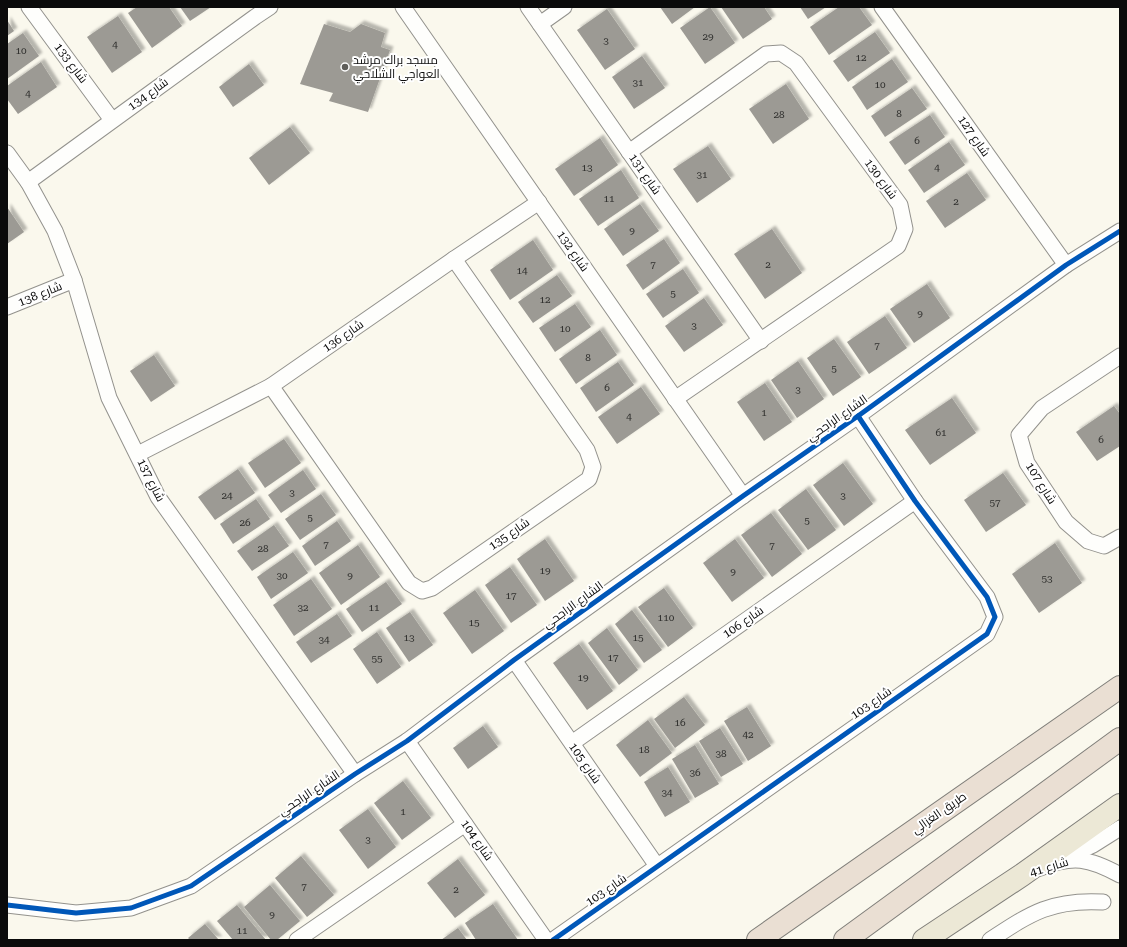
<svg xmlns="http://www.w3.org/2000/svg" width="1127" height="947" font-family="'Roboto Serif',Cairo,serif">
	<defs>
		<filter id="shadow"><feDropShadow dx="3.5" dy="-3.5" stdDeviation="1" flood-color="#0004"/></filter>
	</defs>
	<rect width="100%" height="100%" fill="#faf8ed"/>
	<g fill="#9c9a94" filter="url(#shadow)">
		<path d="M137 7H169L182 26 152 48 128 13Z"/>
		<path d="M180 7H211L190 21Z"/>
		<path d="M660 7H695L672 24Z"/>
		<path d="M710 7 735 43 705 64 680 28Z"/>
		<path d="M721 7H764L772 19 743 39Z"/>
		<path d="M800 7H826L808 19Z"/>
		<path d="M839 7H859L872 25 829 55 810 27Z"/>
		<path d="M607 9 635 49 605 70 577 30Z"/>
		<path d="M118 16 142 52 112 73 87 37Z"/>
		<path d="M7 20 14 31 7 36Z"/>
		<path d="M324 24 350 32 361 24 385 33 381 47 390 50 368 112 329 101 333 93 300 84Z"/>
		<path d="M875 32 890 53 848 82 833 61Z"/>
		<path d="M23 33 39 56 7 79V44Z"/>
		<path d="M642 56 665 88 634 109 612 77Z"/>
		<path d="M892 59 908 82 867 110 852 87Z"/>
		<path d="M41 62 57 87 18 114 7 99V86Z"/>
		<path d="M249 64 264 85 233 107 219 87Z"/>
		<path d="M786 84 809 119 773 144 749 109Z"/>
		<path d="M912 88 927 109 885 137 871 116Z"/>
		<path d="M930 115 945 137 905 165 889 142Z"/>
		<path d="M290 127 310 153 269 185 249 158Z"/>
		<path d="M600 138 618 165 574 196 555 169Z"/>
		<path d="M949 142 965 165 924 193 908 170Z"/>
		<path d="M708 146 731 179 697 203 673 169Z"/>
		<path d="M621 170 639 198 598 226 579 199Z"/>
		<path d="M967 173 986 200 945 228 926 201Z"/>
		<path d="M640 204 659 231 623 256 604 229Z"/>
		<path d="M7 207 24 232 7 244Z"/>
		<path d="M772 229 802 273 765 299 734 254Z"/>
		<path d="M664 239 680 263 643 290 626 265Z"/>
		<path d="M533 240 553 270 510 300 490 270Z"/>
		<path d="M683 269 699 293 663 318 646 294Z"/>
		<path d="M557 275 572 296 533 323 518 302Z"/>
		<path d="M927 284 950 318 914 343 890 309Z"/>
		<path d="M704 298 723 325 684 352 665 326Z"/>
		<path d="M575 304 591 327 555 352 539 328Z"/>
		<path d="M885 316 907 348 869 374 847 342Z"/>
		<path d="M600 330 617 355 576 384 559 359Z"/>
		<path d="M834 339 861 377 833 396 807 358Z"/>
		<path d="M154 355 175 386 151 402 130 371Z"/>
		<path d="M798 361 824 399 797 418 771 380Z"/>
		<path d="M618 362 634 385 596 412 580 388Z"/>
		<path d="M765 383 792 422 764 441 737 402Z"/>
		<path d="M641 387 660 414 617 444 598 417Z"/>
		<path d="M952 398 976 433 930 465 905 430Z"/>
		<path d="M1114 406 1120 414V446L1097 461 1076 432Z"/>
		<path d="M284 439 301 463 265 488 248 463Z"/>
		<path d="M843 463 873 504 844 526 813 485Z"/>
		<path d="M238 469 255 493 215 520 198 497Z"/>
		<path d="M303 470 316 489 281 513 268 495Z"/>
		<path d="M1003 473 1026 505 986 532 964 500Z"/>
		<path d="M806 489 836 530 808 550 778 510Z"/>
		<path d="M321 494 336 515 300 540 285 519Z"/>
		<path d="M256 499 270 519 233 544 220 524Z"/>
		<path d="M771 513 802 554 772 577 741 535Z"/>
		<path d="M337 521 351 541 315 566 302 546Z"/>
		<path d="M274 525 289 546 252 571 237 551Z"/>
		<path d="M545 539 574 581 545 601 517 559Z"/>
		<path d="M735 539 764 578 732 602 703 563Z"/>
		<path d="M1055 543 1082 583 1039 613 1012 574Z"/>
		<path d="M358 545 380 577 341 605 319 573Z"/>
		<path d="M293 552 308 573 271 599 257 577Z"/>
		<path d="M510 567 537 605 511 623 485 585Z"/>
		<path d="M311 579 332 609 294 636 273 605Z"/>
		<path d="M386 582 402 604 362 632 346 609Z"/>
		<path d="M664 588 693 628 668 647 638 607Z"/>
		<path d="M475 590 504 631 472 654 443 613Z"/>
		<path d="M632 610 662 650 644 663 615 624Z"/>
		<path d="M410 612 433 645 409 662 386 628Z"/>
		<path d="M337 614 352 636 311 663 296 642Z"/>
		<path d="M607 628 638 670 619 685 588 643Z"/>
		<path d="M377 632 401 667 377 684 353 649Z"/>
		<path d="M579 644 613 691 587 710 553 663Z"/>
		<path d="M684 697 705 725 675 748 654 719Z"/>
		<path d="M747 707 771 746 748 761 724 721Z"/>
		<path d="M648 720 672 753 640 777 616 745Z"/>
		<path d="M483 726 498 747 468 769 453 748Z"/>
		<path d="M720 728 743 764 721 777 699 741Z"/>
		<path d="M695 745 719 784 695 798 672 759Z"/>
		<path d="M668 767 690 802 665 817 644 782Z"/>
		<path d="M403 781 431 818 402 840 374 803Z"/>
		<path d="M368 809 396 847 368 869 339 830Z"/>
		<path d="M301 856 334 895 307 917 275 878Z"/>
		<path d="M458 859 485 895 455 918 427 883Z"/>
		<path d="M270 885 300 921 277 940H271L244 907Z"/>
		<path d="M493 904 518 940H476L465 923Z"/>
		<path d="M237 905 266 940H233L217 921Z"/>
		<path d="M205 924 219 940H190L188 938Z"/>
		<path d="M458 928 467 940H441Z"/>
	</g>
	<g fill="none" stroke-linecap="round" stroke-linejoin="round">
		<defs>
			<g id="minor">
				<path d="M29 7 112 120"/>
				<path d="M403 7 743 496"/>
				<path d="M528 7 761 341"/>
				<path d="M882 7 1066 265"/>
				<path d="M540 24 564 7"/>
				<path d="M629 152 766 54 781 53 796 63 900 205 905 229 898 246 675 399"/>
				<path d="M7 153 28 182 55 231 74 280 109 398 158 497 355 774"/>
				<path d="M28 182 255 17 270 7"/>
				<path d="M7 307 74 280"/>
				<path d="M1120 356 1042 408 1019 435 1027 463 1066 522 1088 541 1104 546 1120 537"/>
				<path d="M271 386 409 583 422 591 432 588 589 479 593 467 587 450 454 259"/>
				<path d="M138 454 271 386 454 259 539 202"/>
				<path d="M514 660 657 866"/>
				<path d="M407 741 546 940"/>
				<path d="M572 743 915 501"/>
				<path d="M1065 858 1093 845 1120 828"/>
				<path d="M1040 868C1073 855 1089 858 1120 875"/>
				<path d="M7 905 76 913 131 908 191 886 355 774 407 741 514 660 743 496 858 416 1066 265 1120 231"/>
				<path d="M297 940 465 824"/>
				<path d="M553 940 987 634 995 617 987 597 915 501 858 416"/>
				<path d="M990 940C1031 913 1052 899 1103 902"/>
			</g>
			<path id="primary" d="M924 940 1022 875 1120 805"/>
			<g id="motorway">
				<path d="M758 940 1120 687"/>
				<path d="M845 940 1120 739"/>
			</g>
		</defs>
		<use href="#minor" stroke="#93928d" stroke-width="17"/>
		<use href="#primary" stroke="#807f7a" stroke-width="24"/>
		<use href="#motorway" stroke="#807f7a" stroke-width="24"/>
		<use href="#minor" stroke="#fefefc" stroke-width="15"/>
		<use href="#primary" stroke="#ece8d6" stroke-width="22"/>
		<use href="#motorway" stroke="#eadfd3" stroke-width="22"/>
		<defs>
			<g id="cycleway">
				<path d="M7 905 76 913 131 908 191 886 355 774 407 741 514 660 743 496 858 416 1066 265 1120 231"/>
				<path d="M553 940 987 634 995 617 987 597 915 501 858 416"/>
			</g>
		</defs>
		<use href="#cycleway" stroke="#fff" stroke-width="8"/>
		<use href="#cycleway" stroke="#0057b8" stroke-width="5"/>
	</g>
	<circle fill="#5f5e5a" stroke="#fff" stroke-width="1.5" cx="345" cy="67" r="4"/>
	<g text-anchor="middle" stroke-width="4" stroke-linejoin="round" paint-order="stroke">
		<g font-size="10" fill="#2f2f2d">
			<text x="708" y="40">29</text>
			<text x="606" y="44">3</text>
			<text x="115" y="48">4</text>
			<text x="21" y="54">10</text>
			<text x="861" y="61">12</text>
			<text x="638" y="86">31</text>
			<text x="880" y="88">10</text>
			<text x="28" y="97">4</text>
			<text x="899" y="117">8</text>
			<text x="779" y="118">28</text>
			<text x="917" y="144">6</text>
			<text x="587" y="171">13</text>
			<text x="937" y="171">4</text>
			<text x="702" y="178">31</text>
			<text x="609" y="202">11</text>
			<text x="956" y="205">2</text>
			<text x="632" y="234">9</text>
			<text x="653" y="268">7</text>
			<text x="768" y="268">2</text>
			<text x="522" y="274">14</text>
			<text x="673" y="297">5</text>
			<text x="545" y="303">12</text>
			<text x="920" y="317">9</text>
			<text x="694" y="329">3</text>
			<text x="565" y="332">10</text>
			<text x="877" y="349">7</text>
			<text x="588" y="361">8</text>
			<text x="834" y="372">5</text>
			<text x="607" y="391">6</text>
			<text x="798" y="393">3</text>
			<text x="764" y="416">1</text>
			<text x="629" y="420">4</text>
			<text x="941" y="436">61</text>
			<text x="1101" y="443">6</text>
			<text x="292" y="496">3</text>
			<text x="227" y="499">24</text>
			<text x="843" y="499">3</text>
			<text x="995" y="506">57</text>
			<text x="310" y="521">5</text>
			<text x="807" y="524">5</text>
			<text x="245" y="526">26</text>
			<text x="326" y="548">7</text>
			<text x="772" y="549">7</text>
			<text x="263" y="552">28</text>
			<text x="545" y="574">19</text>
			<text x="733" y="575">9</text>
			<text x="282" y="579">30</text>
			<text x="350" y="579">9</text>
			<text x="1047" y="582">53</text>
			<text x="511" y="599">17</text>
			<text x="303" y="611">32</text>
			<text x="374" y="611">11</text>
			<text x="666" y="621">110</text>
			<text x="474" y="626">15</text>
			<text x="409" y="641">13</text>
			<text x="638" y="641">15</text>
			<text x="324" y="643">34</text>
			<text x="613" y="661">17</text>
			<text x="377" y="662">55</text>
			<text x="583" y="681">19</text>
			<text x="680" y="726">16</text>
			<text x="748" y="738">42</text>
			<text x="644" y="753">18</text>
			<text x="721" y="757">38</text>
			<text x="695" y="776">36</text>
			<text x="667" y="796">34</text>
			<text x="403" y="815">1</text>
			<text x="368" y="843">3</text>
			<text x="304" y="890">7</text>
			<text x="456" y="893">2</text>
			<text x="272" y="918">9</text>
			<text x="242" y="934">11</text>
		</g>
		<g font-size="12" fill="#0b0b0b" stroke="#fff" text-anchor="start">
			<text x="353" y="64">مسجد براك مرشد<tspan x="353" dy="14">العواجي الشلاحي</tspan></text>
		</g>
		<g font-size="12" fill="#0b0b0b" stroke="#fff">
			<text transform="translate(71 63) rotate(53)" y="4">شارع 133</text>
			<text transform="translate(148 94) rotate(-36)" y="4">شارع 134</text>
			<text transform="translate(974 136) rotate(55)" y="4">شارع 127</text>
			<text transform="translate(645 174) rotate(55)" y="4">شارع 131</text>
			<text transform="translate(881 179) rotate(54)" y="4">شارع 130</text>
			<text transform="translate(573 251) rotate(55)" y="4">شارع 132</text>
			<text transform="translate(40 294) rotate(-22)" y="4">شارع 138</text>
			<text transform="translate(343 336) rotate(-35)" y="4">شارع 136</text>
			<text transform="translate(837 418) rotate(-35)" y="4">الشارع الراجحي</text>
			<text transform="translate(151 480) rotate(63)" y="4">شارع 137</text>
			<text transform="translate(1041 483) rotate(58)" y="4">شارع 107</text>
			<text transform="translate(509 534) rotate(-35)" y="4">شارع 135</text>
			<text transform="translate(573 605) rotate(-36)" y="4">الشارع الراجحي</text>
			<text transform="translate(743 622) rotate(-35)" y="4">شارع 106</text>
			<text transform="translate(871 703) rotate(-35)" y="4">شارع 103</text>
			<text transform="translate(585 763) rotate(55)" y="4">شارع 105</text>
			<text transform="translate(309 793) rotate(-34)" y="4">الشارع الراجحي</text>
			<text transform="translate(939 813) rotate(-35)" y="4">طريق الغزالي</text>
			<text transform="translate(477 840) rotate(55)" y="4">شارع 104</text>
			<text transform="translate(1049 867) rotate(-17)" y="4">شارع 41</text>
			<text transform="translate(606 890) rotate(-35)" y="4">شارع 103</text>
		</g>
	</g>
	<rect width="1127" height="947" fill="none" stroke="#0b0b0b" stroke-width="16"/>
</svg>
